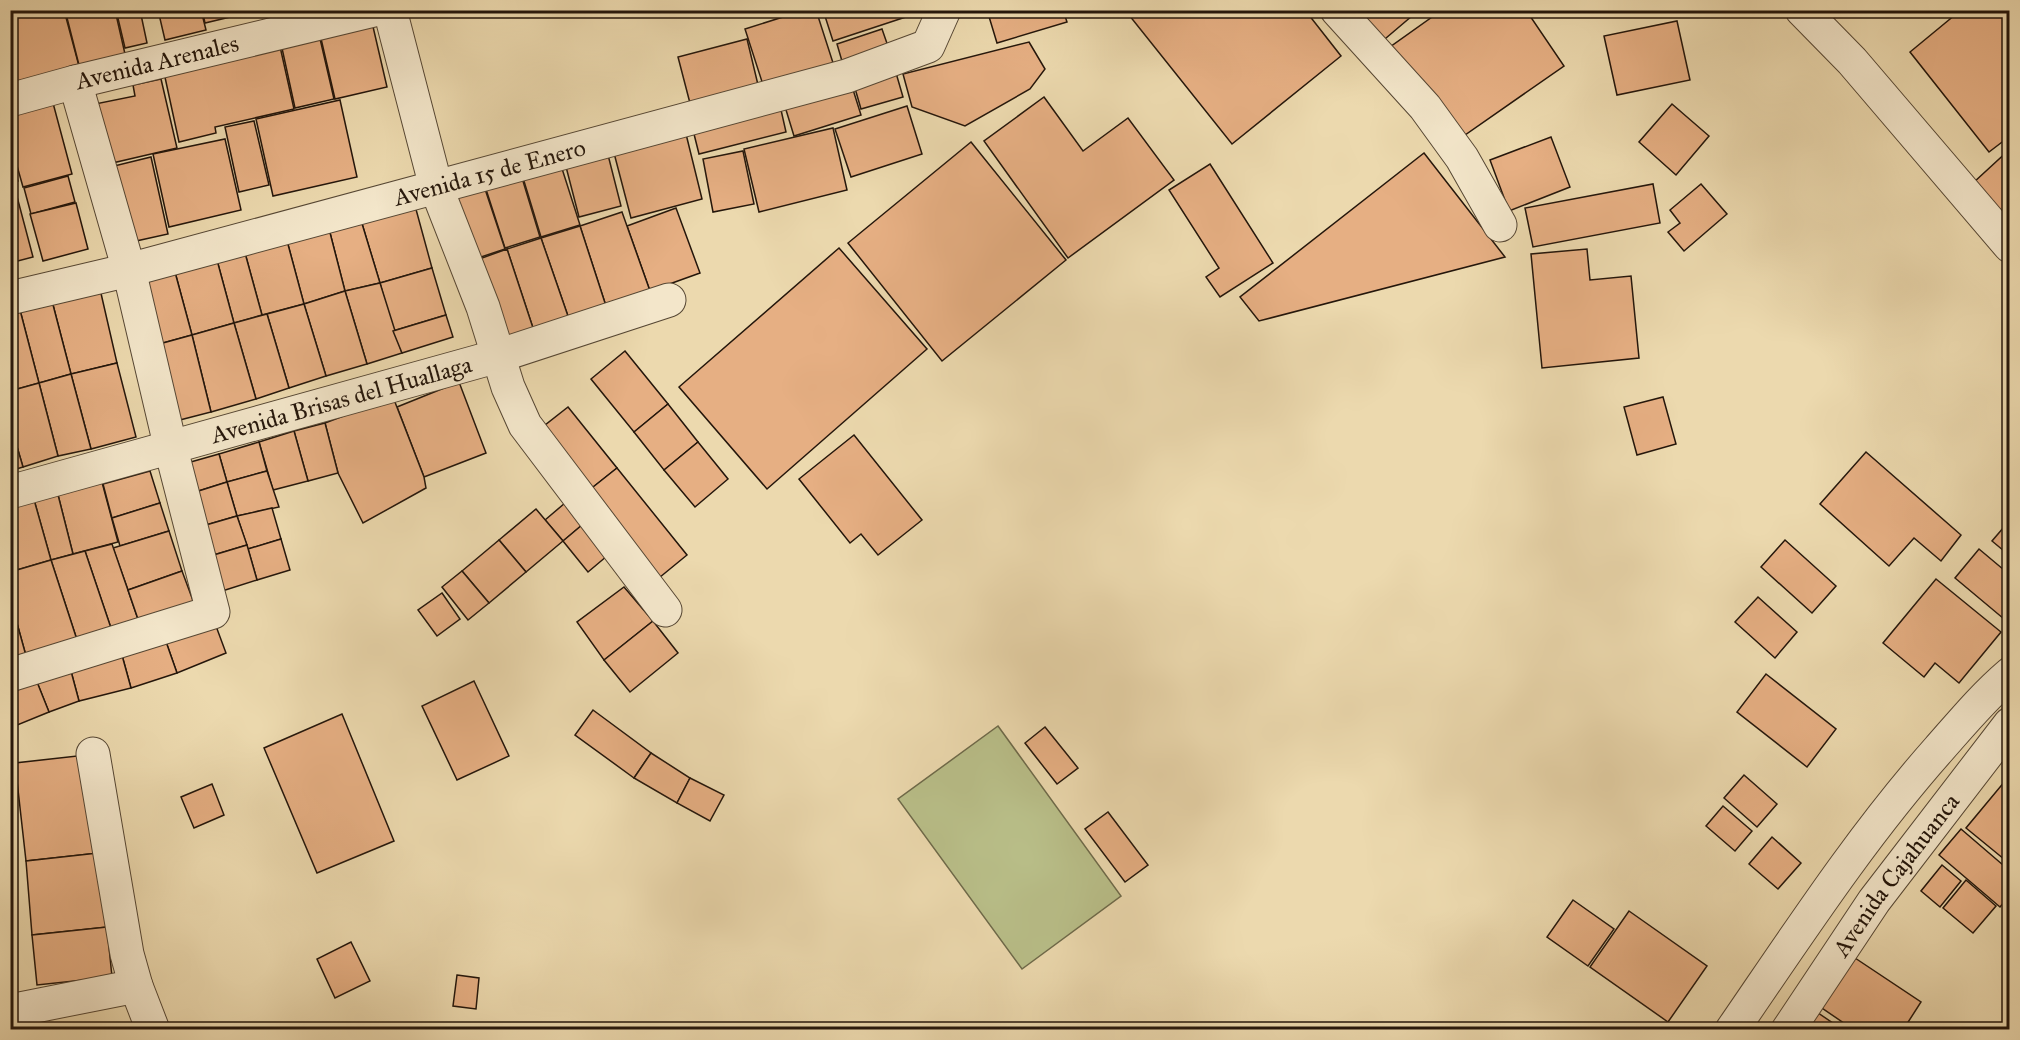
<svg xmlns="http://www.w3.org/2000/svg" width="2020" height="1040" font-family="'IM FELL Great Primer',serif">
	<rect width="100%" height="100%" fill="#ecd9ae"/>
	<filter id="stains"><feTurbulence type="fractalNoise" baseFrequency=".00333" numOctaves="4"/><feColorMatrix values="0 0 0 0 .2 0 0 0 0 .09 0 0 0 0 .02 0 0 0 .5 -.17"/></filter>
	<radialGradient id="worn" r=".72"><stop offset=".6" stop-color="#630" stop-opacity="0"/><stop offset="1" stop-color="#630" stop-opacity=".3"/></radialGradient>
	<path fill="#b9bf89" stroke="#6e6a4a" stroke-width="1.5" d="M998 726 1121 896 1022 969 898 799Z"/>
	<g fill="#e6af83" stroke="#24160b" stroke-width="1.5">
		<path d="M17 10H64L79 66 10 83V12Z"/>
		<path d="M65 10H115L125 54 79 65Z"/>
		<path d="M116 10H140L147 43 125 48Z"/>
		<path d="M158 10H201L206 30 165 40Z"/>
		<path d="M202 10H242L243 14 205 23Z"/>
		<path d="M243 10H270L245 17Z"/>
		<path d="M805 10H816L835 69 765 91 745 29Z"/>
		<path d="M823 10H927L833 41Z"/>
		<path d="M987 10H1063L1067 22 997 43Z"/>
		<path d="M1125 10H1305L1341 56 1232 144Z"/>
		<path d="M1352 10H1419L1379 44Z"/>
		<path d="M1442 10H1526L1564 66 1455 142 1390 47Z"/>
		<path d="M1961 10H1999L2010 23V136L1989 152 1910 52Z"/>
		<path d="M371 18 387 87 335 99 319 30Z"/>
		<path d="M1677 21 1690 80 1617 95 1604 36Z"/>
		<path d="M882 29 890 52 844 68 837 44Z"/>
		<path d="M318 30 334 99 295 108 280 39Z"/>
		<path d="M747 39 759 89 691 107 678 57Z"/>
		<path d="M279 42 294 109 215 127 216 133 179 142 163 68Z"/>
		<path d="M1029 42 1045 69 1030 89 965 126 912 107 903 74Z"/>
		<path d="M894 66 903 97 861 109 852 78Z"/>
		<path d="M161 79 177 148 108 164 95 104 135 96 133 85Z"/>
		<path d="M850 80 861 115 794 136 783 100Z"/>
		<path d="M1044 97 1083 151 1128 118 1174 180 1068 258 984 141Z"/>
		<path d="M340 100 357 177 273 196 256 119Z"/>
		<path d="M779 101 786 132 699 154 691 122Z"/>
		<path d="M53 103 72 174 23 187 10 141V114Z"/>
		<path d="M1672 104 1709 136 1676 175 1639 142Z"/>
		<path d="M907 106 922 154 851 177 835 129Z"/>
		<path d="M254 121 269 185 239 192 225 127Z"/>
		<path d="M833 128 847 190 759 212 744 149Z"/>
		<path d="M686 134 702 199 631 218 614 153Z"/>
		<path d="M1551 137 1570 187 1509 211 1490 160Z"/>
		<path d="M225 139 241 210 169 227 153 154Z"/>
		<path d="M971 142 1066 260 942 361 848 243Z"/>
		<path d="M606 147 621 206 579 217 564 159Z"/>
		<path d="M2010 149V222L1973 183Z"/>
		<path d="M743 151 754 204 713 212 703 159Z"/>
		<path d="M10 152 18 181 10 183Z"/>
		<path d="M1424 153 1505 257 1259 321 1240 297Z"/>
		<path d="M558 156 580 225 541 237 520 168Z"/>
		<path d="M151 157 168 234 127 243 110 167Z"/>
		<path d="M1210 164 1273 263 1220 297 1206 277 1219 268 1169 190Z"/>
		<path d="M519 168 540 237 505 248 483 180Z"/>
		<path d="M68 176 75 202 31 214 24 188Z"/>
		<path d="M482 180 505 249 469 261 446 191Z"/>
		<path d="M1653 184 1660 223 1533 247 1525 208Z"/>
		<path d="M1701 184 1727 214 1684 251 1668 232 1680 223 1670 210Z"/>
		<path d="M15 189 33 257 10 263V190Z"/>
		<path d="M414 202 432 268 380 283 360 217Z"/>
		<path d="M76 203 88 249 43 261 30 214Z"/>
		<path d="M676 208 700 273 650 291 627 226Z"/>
		<path d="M622 212 650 291 606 306 580 226Z"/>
		<path d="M360 217 380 283 345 291 328 225Z"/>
		<path d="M328 225 345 291 304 304 286 237Z"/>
		<path d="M580 226 606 306 569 319 541 238Z"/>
		<path d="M286 237 304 304 262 315 242 242Z"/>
		<path d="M541 238 569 319 534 331 507 249Z"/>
		<path d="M242 242 262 315 234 323 214 249Z"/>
		<path d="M839 248 927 349 767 489 679 387Z"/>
		<path d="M214 249 234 323 192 335 172 261Z"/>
		<path d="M507 249 534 331 499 343 471 262Z"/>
		<path d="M1587 249 1590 280 1631 276 1639 358 1542 368 1531 254Z"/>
		<path d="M172 261 192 335 152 346 132 272Z"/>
		<path d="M432 268 446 315 393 331 380 283Z"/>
		<path d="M380 283 402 353 367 364 345 291Z"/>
		<path d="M100 289 117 363 71 374 52 301Z"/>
		<path d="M345 291 367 364 326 376 304 304Z"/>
		<path d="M52 301 71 374 39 383 20 310Z"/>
		<path d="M304 304 326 376 289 388 267 314Z"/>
		<path d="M20 310 39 383 10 391V313Z"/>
		<path d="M267 314 289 388 256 399 234 323Z"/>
		<path d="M446 315 453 337 402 353 393 331Z"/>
		<path d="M234 323 256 399 211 412 192 335Z"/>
		<path d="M192 335 211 412 172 422 152 346Z"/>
		<path d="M625 351 668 404 634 432 591 379Z"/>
		<path d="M117 363 136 437 91 449 71 374Z"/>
		<path d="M71 374 91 449 58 456 39 383Z"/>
		<path d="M459 382 486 453 424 477 397 407Z"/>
		<path d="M39 383 58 456 23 467 10 423V391Z"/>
		<path d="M393 397 424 477 426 488 363 523 338 473 325 423Z"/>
		<path d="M1663 397 1676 444 1637 455 1624 407Z"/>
		<path d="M668 404 698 442 664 470 634 432Z"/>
		<path d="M568 407 617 468 583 495 535 433Z"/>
		<path d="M10 423 23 467 10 471Z"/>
		<path d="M325 423 338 473 308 481 294 431Z"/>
		<path d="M294 431 308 481 273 490 259 442Z"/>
		<path d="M854 435 922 520 878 555 861 534 850 543 799 479Z"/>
		<path d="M259 442 267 471 227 482 219 454Z"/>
		<path d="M698 442 728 479 695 507 664 470Z"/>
		<path d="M1866 452 1961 535 1941 561 1914 538 1889 566 1820 504Z"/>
		<path d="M219 454 227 482 189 494 180 465Z"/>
		<path d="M617 468 687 555 654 582 583 495Z"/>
		<path d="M99 471 118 542 73 554 55 483Z"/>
		<path d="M150 471 160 503 112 518 103 484Z"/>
		<path d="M267 471 279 507 237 516 227 482Z"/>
		<path d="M227 482 237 516 199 527 189 494Z"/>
		<path d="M55 483 73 554 51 560 31 489Z"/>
		<path d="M31 489 51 560 10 572V495Z"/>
		<path d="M160 503 169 531 120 546 112 518Z"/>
		<path d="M565 503 582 525 563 541 545 520Z"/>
		<path d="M272 508 281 539 248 549 237 516Z"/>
		<path d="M536 509 563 541 526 572 499 540Z"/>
		<path d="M237 516 247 545 207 557 199 527Z"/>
		<path d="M2010 520V556L1992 541Z"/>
		<path d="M582 525 607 556 588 572 563 541Z"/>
		<path d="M169 531 182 571 128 590 113 548Z"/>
		<path d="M281 539 290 570 257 580 248 549Z"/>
		<path d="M499 540 526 572 489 603 462 571Z"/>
		<path d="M1785 540 1836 586 1812 613 1761 567Z"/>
		<path d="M112 544 140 625 113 634 85 551Z"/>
		<path d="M247 545 257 580 219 592 207 557Z"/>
		<path d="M1979 549 2010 575V624L1955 578Z"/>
		<path d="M85 551 113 634 79 646 51 560Z"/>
		<path d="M51 560 79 646 28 663 10 598V572Z"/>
		<path d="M182 571 195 606 140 625 128 590Z"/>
		<path d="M462 571 489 603 468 620 442 587Z"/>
		<path d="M1936 579 2001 632 1959 683 1935 663 1924 677 1883 643Z"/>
		<path d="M624 587 653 621 604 660 577 622Z"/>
		<path d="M442 593 460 619 437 636 418 610Z"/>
		<path d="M1758 597 1797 632 1775 658 1735 622Z"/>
		<path d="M10 598 28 663 10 668Z"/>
		<path d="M213 618 226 653 177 673 164 636Z"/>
		<path d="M653 621 678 653 630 692 604 660Z"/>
		<path d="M164 636 177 673 131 688 120 648Z"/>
		<path d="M120 648 131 688 79 701 68 660Z"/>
		<path d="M68 660 79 701 49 712 33 672Z"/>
		<path d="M33 672 49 712 10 728V682Z"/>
		<path d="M1766 674 1836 729 1807 767 1737 712Z"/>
		<path d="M474 681 509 756 457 780 422 706Z"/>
		<path d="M593 710 651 753 634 778 575 735Z"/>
		<path d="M342 714 394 841 317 873 264 748Z"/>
		<path d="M1045 727 1078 768 1057 784 1025 743Z"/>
		<path d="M651 753 690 778 677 803 634 778Z"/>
		<path d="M86 755 98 853 26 861 15 763Z"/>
		<path d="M1744 775 1777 804 1757 827 1724 798Z"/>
		<path d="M2010 775V864L1966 828Z"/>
		<path d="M690 778 724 795 710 821 677 803Z"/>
		<path d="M212 784 224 815 194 828 181 797Z"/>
		<path d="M1723 806 1752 831 1735 851 1706 826Z"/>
		<path d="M1108 812 1148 865 1125 882 1085 829Z"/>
		<path d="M1961 829 2010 871V895L2000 907 1939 855Z"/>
		<path d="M1772 837 1801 863 1778 889 1749 864Z"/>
		<path d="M98 853 107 927 32 935 26 861Z"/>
		<path d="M1942 865 1961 881 1940 907 1921 891Z"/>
		<path d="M1966 880 1996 906 1973 933 1943 908Z"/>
		<path d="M1573 900 1614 929 1588 966 1547 937Z"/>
		<path d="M1629 911 1707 966 1668 1022 1590 967Z"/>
		<path d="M107 927 112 977 37 985 32 935Z"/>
		<path d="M351 942 370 981 335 998 317 959Z"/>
		<path d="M1852 956 1921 1002 1903 1030H1854L1819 1006Z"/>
		<path d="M457 975 479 978 476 1009 453 1006Z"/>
		<path d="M1808 1006 1843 1030H1792Z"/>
	</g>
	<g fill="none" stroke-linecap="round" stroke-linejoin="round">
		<defs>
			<g id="minor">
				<path d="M390 10 436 187 483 307 508 387 525 425 665 610"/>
				<path d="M1337 10 1425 107 1462 158 1500 225"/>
				<path d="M1802 10 1852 61 2010 246"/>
				<path id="s1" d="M10 100 75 82 374 10"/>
				<path id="s2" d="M10 298 129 270 847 76 928 46 944 10"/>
				<path id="s3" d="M10 492 498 356 669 300"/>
				<path d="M10 675 213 612 171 449 129 270 75 82"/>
				<path d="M93 754 127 954 136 986 153 1030"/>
				<path d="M10 1011 136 986"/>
				<path d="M1732 1030C1798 934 1861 837 1938 750 1961 724 1983 697 2010 674"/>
				<path id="s4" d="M1788 1030 1874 901 2010 724"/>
			</g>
		</defs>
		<use href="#minor" stroke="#564734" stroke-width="35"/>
		<use href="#minor" stroke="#f3e6ca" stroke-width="33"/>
	</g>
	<g text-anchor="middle" stroke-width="4.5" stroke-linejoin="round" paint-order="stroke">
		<g font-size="24" fill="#24160b" stroke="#f3e6ca">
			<text dy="8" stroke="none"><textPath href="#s1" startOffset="152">Avenida Arenales</textPath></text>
			<text dy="8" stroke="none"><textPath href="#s2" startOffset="496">Avenida 15 de Enero</textPath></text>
			<text dy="8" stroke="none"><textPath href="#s3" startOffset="344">Avenida Brisas del Huallaga</textPath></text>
			<text dy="8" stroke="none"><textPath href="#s4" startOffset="189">Avenida Cajahuanca</textPath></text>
		</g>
	</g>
	<rect width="2020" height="1040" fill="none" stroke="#ecd9ae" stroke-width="36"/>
	<rect x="12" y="12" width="1996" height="1016" fill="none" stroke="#24160b" stroke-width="3"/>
	<rect x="18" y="18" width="1984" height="1004" fill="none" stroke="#24160b" stroke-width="1.5"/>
	<rect width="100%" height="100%" filter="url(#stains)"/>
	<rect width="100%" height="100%" fill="url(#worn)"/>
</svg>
